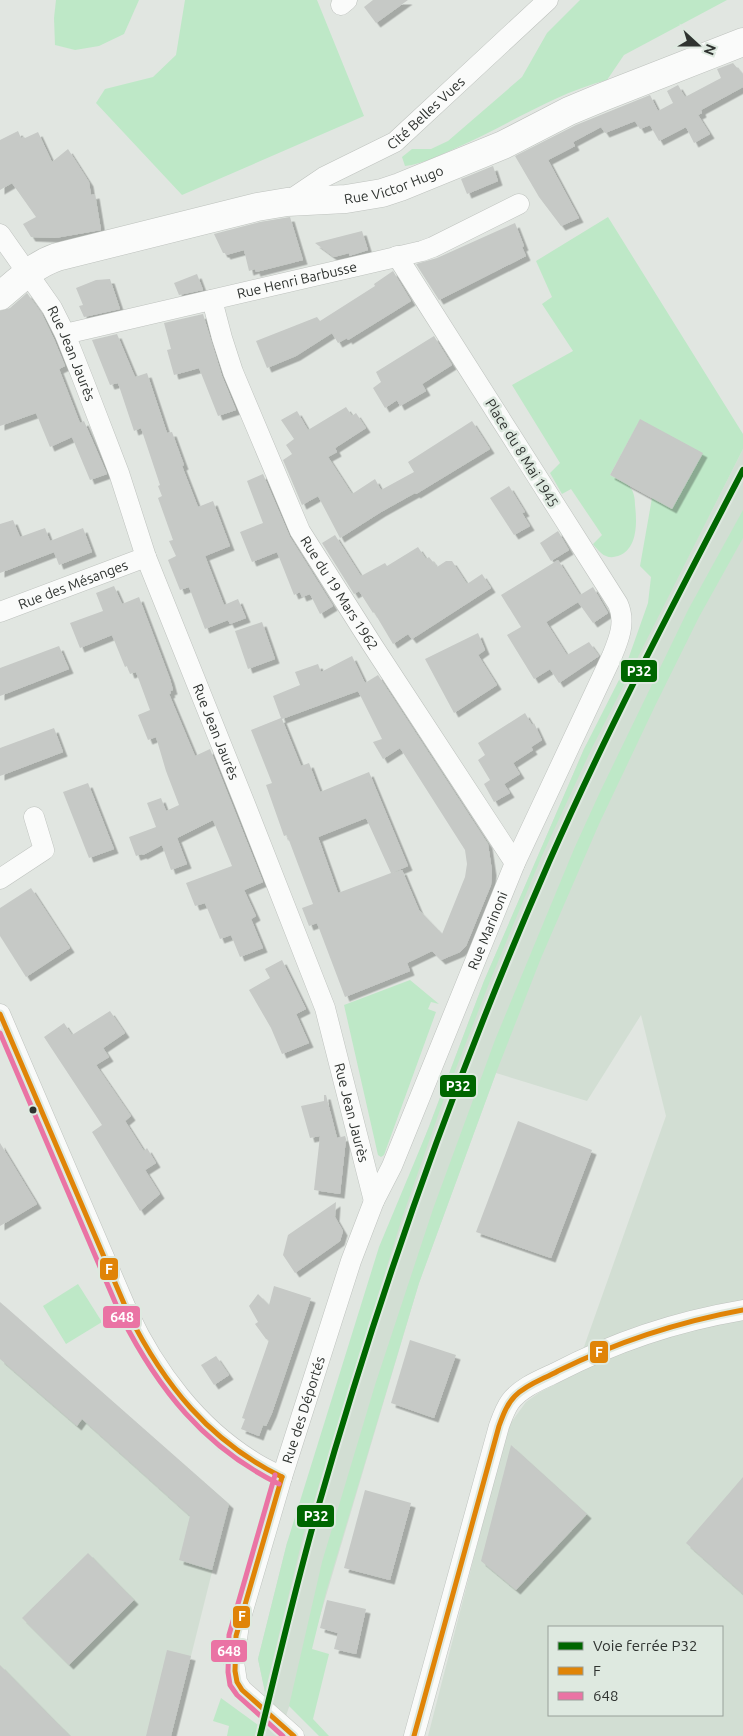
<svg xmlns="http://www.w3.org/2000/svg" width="743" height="1736" font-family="Ubuntu,sans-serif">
	<defs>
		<filter id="shadow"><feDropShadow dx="4.5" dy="4.5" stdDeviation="0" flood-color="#0004"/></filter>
	</defs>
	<rect width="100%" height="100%" fill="#e1e6e1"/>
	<g fill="#d2ded3" fill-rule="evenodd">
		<path d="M743 449V1736H428L505 1437 510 1424 526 1402 540 1392 574 1375 666 1116 641 1015 587 1101 496 1073 419 1283 318 1623 279 1736H255L265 1692 258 1659 287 1543 301 1515 395 1216 484 981 584 749 661 610ZM549 1627H722V1715H549Z"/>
		<path d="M0 1303 229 1504 171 1736H0Z"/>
	</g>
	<g fill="#bee8c7">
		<path d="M56 0H139L124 34 99 46 75 50 55 45 54 18Z"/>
		<path d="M185 0H317L364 116 182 195 96 103 105 89 153 77 176 55Z"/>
		<path d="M580 0H727L624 55 607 80C553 94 507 126 456 148 440 155 423 164 405 166L402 157 412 149H431L448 141 522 77 547 33Z"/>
		<path d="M608 217 743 434V449L591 750 541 858 490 981 441 1107 402 1218 303 1536 265 1692 258 1659 287 1543 379 1247 429 1127 484 981 584 749 625 668 648 603 651 577 640 566 652 498 640 420 610 475C616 478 626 482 630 487 634 492 635 499 635 505 637 522 638 549 618 556 606 560 600 553 593 544L602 535 571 489 562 494 550 473 560 463 512 385 573 351 542 304 552 297 536 261Z"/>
		<path d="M743 510V538L699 617 655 706 599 824 541 958 496 1073 419 1283 326 1592 312 1649 329 1654 313 1719 329 1736H319L289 1706 322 1562 375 1385 433 1209 495 1040 574 849 600 792 688 610Z"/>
		<path d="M410 980 439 1004 431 1002 428 1009 436 1012 384 1155 381 1157 378 1155 344 1005Z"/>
		<path d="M78 1284 102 1322 66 1344 43 1306Z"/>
		<path d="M221 1698 258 1725 255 1736H227L229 1726 213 1721Z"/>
	</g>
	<g fill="#c6c9c6" fill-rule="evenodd" filter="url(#shadow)">
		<path d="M373 0H408L376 23 364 7Z"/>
		<path d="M733 63 743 75V87L701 110 702 113 698 115 710 134 694 143 686 127 659 141 650 125 640 129 635 121 605 133 601 127 573 142 575 146 548 160 579 218 561 226 539 197 515 156 576 125 650 95 658 111 673 103 667 91 678 85 685 97 721 78 717 69Z"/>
		<path d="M18 131 21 138 24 137 25 138 38 132 52 162 68 149 89 182 91 195 95 194 101 230 55 238 31 237 23 224 36 217 12 183 0 190V140Z"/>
		<path d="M493 166 498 181 467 194 461 179Z"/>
		<path d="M290 217 303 260 256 272 255 269 249 271 244 250 226 255 225 253H223L214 234 260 222Z"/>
		<path d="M515 223 524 246 522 247 526 256 439 300 416 264 437 258Z"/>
		<path d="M362 231 368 250 349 256V253L334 257 315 243Z"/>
		<path d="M393 271 411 301 348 340 347 338 338 343 332 333 296 356 267 368 256 341 317 317 320 321 375 286 374 284Z"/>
		<path d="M197 274 203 290 179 295 174 283Z"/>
		<path d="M110 279 120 309 84 317 79 306 83 305 76 288 96 280Z"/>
		<path d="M27 293 42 314 54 339 65 366 59 369 80 423 84 421 107 474 90 480 72 437 50 447 36 413 0 426V311L10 308Z"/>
		<path d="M203 314 222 376 236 410 218 416 199 368 174 375 167 350 171 349 164 323Z"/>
		<path d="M117 334 135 377 147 373 167 433 172 432 184 465 182 466 198 507 213 501 230 546 205 556 224 605 238 599 246 618 230 624 228 620 205 629 189 587 180 590 168 560 176 556 169 541 173 540 158 498 162 496 158 486 160 485 141 428 134 431 118 383 110 385 92 340Z"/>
		<path d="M434 336 452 365 422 384 426 391 400 406 397 400 385 408 373 388 381 382 376 372Z"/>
		<path d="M346 407 352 416 356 413 366 428 335 448 337 452 328 457 352 494 375 479 381 490 414 472 408 462 472 421 490 449 416 494 415 493 381 512 340 538 318 496 302 505 283 460 292 454 286 445 294 439 281 420 297 411 308 430Z"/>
		<path d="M640 419 703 453 672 509 610 475Z"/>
		<path d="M263 474 290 537 333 606 320 614 310 594 302 597 300 592 294 595 277 552 252 562 240 532 263 523 247 481Z"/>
		<path d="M509 486 525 512 522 513 530 526 514 535 490 498Z"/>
		<path d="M13 520 20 537 45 528 50 541 83 528 92 552 59 565 54 552 0 573V524Z"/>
		<path d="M558 531 569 550 551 561 540 543Z"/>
		<path d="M335 535 361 576 385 563 387 566 418 547 426 559 429 557 437 567 446 561H452L467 584 482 574 491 588 412 639 408 634 393 644 374 612 373 613 359 591 354 594 322 543Z"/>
		<path d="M558 560 580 595 593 587 608 613 593 623 578 602 546 622 567 655 589 642 599 656 559 683 550 669 534 679 507 635 521 627 501 595Z"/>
		<path d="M114 586 122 604 139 597 170 679 173 690 170 691 171 693 169 694 195 756 210 749 263 882 244 890 256 916 251 919 263 948 240 957 231 935 220 939 205 903 195 906 186 883 232 866 213 820 177 838 187 864 171 870 162 845 143 855 142 854 136 856 129 837 156 827 147 803 161 798 166 811 179 805 166 771 156 737 148 740 138 715 150 710 136 672 130 674 127 666 125 667 112 635 80 648 70 623 103 611 96 593Z"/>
		<path d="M262 622 275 659 248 669 235 631Z"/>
		<path d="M478 633 485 650 478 655 497 685 454 713 425 659Z"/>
		<path d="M59 646 69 669 0 696V668Z"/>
		<path d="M352 656 365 683 378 675 488 844 492 871 491 885 466 946 460 952 441 960 432 951 407 963 410 971 345 997 317 923 309 926 302 908 313 904 287 835 284 836 266 785 272 783 251 730 281 718 273 696 300 685 295 672 318 664 321 672ZM358 691 382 739 373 742 383 759 400 748 465 850 467 864 465 877 442 934 419 910 402 870 392 873 408 866 369 772 320 792 309 763 301 766 282 719ZM366 818 391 873 338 893 318 837Z"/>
		<path d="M525 713 532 725 534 723 542 740 531 747 533 750 513 763 520 774 504 784 510 793 494 802 484 784 490 780 478 760 485 755 478 743Z"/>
		<path d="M54 728 63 752 0 776V748Z"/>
		<path d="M88 783 114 849 89 858 63 792Z"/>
		<path d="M31 888 70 948 26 977 0 936V908Z"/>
		<path d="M282 960 306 1009 296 1014 309 1043 282 1054 271 1028 249 990 270 978 265 969Z"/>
		<path d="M110 1011 125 1033 103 1048 109 1057 96 1065 131 1116 125 1121 144 1151 147 1148 156 1163 145 1170 160 1194 140 1211 92 1132 102 1125 44 1037 64 1023 72 1035Z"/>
		<path d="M324 1095H326L337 1138 345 1136 346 1139 340 1194 314 1190 320 1136 310 1138 301 1106 324 1101Z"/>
		<path d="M518 1121 592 1150 551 1258 476 1232Z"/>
		<path d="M0 1143 37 1204 0 1226Z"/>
		<path d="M336 1202 335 1217 343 1231 340 1241 295 1273 283 1255 288 1235Z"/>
		<path d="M274 1286 311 1298 272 1413 266 1426 263 1425 259 1436 241 1429 245 1419 242 1418 269 1340 266 1339 255 1324 258 1322 249 1306 258 1294 269 1305Z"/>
		<path d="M0 1302 229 1504 212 1570 179 1560 190 1516 82 1419 77 1426 0 1359Z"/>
		<path d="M410 1340 456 1355 434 1418 391 1403Z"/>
		<path d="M216 1356 229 1375 214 1385 201 1365Z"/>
		<path d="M511 1445 587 1514 516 1590 481 1561Z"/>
		<path d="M743 1477V1594L686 1543Z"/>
		<path d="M365 1490 411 1503 390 1580 344 1568Z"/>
		<path d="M88 1553 134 1600 69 1665 22 1618Z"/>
		<path d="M327 1600 366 1609 356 1654 334 1649 338 1633 320 1628Z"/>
		<path d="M167 1650 191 1656 171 1736H146Z"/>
		<path d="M0 1665 70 1736H0Z"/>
	</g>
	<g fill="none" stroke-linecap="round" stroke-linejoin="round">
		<defs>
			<g id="street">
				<path d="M341 5 347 0"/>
				<path id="s1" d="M287 202 324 177 395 142 548 0"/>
				<path id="s2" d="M0 234 52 308 65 334 84 382 119 473 146 557 245 804 325 1008 374 1201"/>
				<path id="s3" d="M212 300 222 338 233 372 300 531 373 646 515 863"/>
				<path id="s4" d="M65 334 422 251 433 247 519 204"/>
				<path id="s5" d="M0 612 146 557"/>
				<path d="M0 879 44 850 34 817"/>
				<path d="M0 1014 128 1313C155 1371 197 1427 252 1461 261 1467 272 1472 282 1477"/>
				<path id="s6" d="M294 1736 242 1690 237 1682 234 1662 239 1624 282 1477 351 1261 374 1201 392 1166 515 863 612 656C619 639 626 622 618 604L397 256"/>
				<path d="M414 1736 499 1426C502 1418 505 1409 510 1402 520 1388 540 1380 555 1373 614 1342 677 1321 743 1310"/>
			</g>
			<g id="secondary">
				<path id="s7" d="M0 296C18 281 34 265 57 257L257 207 287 202 346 199 382 193 400 187 503 145 569 111 605 96 743 42"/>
			</g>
		</defs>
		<use href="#street" stroke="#bec2be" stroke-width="21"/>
		<use href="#secondary" stroke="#bec2be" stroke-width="29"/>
		<use href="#street" stroke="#fafbfa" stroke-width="20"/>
		<use href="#secondary" stroke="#fafbfa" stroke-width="28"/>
		<defs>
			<g id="bus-1">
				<path d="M0 1014 128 1313C164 1385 209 1441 282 1477"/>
				<path d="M282 1477 236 1636 235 1671 237 1682 242 1690 294 1736"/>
				<path d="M414 1736 499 1426C503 1415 507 1404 515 1396 527 1384 544 1379 558 1371 617 1342 678 1322 743 1310"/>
			</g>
			<g id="bus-2">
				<path d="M0 1033 121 1316C158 1389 204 1447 279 1484"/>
				<path d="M275 1475 229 1635 228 1672 230 1685 237 1695 283 1736"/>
			</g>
		</defs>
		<use href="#bus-1" stroke="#dee9e0" stroke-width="9"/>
		<use href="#bus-2" stroke="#dee9e0" stroke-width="9"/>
		<use href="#bus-1" stroke="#e08407" stroke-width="5"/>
		<use href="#bus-2" stroke="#ea73a4" stroke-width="5"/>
		<defs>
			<path id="rail-1" d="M260 1736C278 1661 296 1585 317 1511 380 1290 457 1072 549 862 608 728 676 599 743 470"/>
		</defs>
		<use href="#rail-1" stroke="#dee9e0" stroke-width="10"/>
		<use href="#rail-1" stroke="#060" stroke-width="6"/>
	</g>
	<circle fill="#2f3330" stroke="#dee9e0" stroke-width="2" cx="33" cy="1110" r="4.5"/>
	<g text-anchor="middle" stroke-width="5" stroke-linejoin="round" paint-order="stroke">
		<g font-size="14" fill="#2f3330" stroke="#dee9e0">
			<text dy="5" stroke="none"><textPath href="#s1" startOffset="166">Cité Belles Vues</textPath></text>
			<text dy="5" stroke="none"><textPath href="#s7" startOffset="415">Rue Victor Hugo</textPath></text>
			<text dy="5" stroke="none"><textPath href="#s4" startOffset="238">Rue Henri Barbusse</textPath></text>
			<text dy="5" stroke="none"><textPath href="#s2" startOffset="140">Rue Jean Jaurès</textPath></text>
			<text transform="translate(522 453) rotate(58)" y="5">Place du 8 Mai 1945</text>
			<text dy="5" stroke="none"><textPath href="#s5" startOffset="78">Rue des Mésanges</textPath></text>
			<text dy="5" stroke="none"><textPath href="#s3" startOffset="321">Rue du 19 Mars 1962</textPath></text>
			<text dy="5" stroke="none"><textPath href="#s2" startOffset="545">Rue Jean Jaurès</textPath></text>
			<text dy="5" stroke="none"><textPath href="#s6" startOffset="875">Rue Marinoni</textPath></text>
			<text dy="5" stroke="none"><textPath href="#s2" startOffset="950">Rue Jean Jaurès</textPath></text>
			<text dy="5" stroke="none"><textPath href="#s6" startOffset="361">Rue des Déportés</textPath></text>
		</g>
	</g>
	<g stroke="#dee9e0" stroke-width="2">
		<rect x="620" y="659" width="38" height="24" rx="5" fill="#060"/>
		<rect x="439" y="1074" width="38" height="24" rx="5" fill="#060"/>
		<rect x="99" y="1257" width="20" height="24" rx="5" fill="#e08407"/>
		<rect x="102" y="1305" width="39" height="24" rx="5" fill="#ea73a4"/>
		<rect x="589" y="1340" width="20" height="24" rx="5" fill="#e08407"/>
		<rect x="296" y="1504" width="39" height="24" rx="5" fill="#060"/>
		<rect x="232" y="1605" width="19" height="24" rx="5" fill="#e08407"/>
		<rect x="210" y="1639" width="38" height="24" rx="5" fill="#ea73a4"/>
	</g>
	<g font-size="14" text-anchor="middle" font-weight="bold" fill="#fff">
		<text x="639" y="676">P32</text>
		<text x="458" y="1091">P32</text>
		<text x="109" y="1274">F</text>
		<text x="122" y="1322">648</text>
		<text x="599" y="1357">F</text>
		<text x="316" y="1521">P32</text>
		<text x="242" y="1621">F</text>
		<text x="229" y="1656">648</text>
	</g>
	<rect x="548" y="1626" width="175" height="90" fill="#dee9e0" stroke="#98a09a"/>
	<rect x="558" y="1642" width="25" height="8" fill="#006600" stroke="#98a09a"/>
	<text x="593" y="1651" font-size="15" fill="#2f3330">Voie ferrée P32</text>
	<rect x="558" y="1667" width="25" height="8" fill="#e08407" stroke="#98a09a"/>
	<text x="593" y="1676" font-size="15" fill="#2f3330">F</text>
	<rect x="558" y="1692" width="25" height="8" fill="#ea73a4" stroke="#98a09a"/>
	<text x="593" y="1701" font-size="15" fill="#2f3330">648</text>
	<g transform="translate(698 45) rotate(111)" stroke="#dee9e0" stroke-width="4" paint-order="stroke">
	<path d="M0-4L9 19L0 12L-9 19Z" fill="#2f3330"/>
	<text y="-8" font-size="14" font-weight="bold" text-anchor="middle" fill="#2f3330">N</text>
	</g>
</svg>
